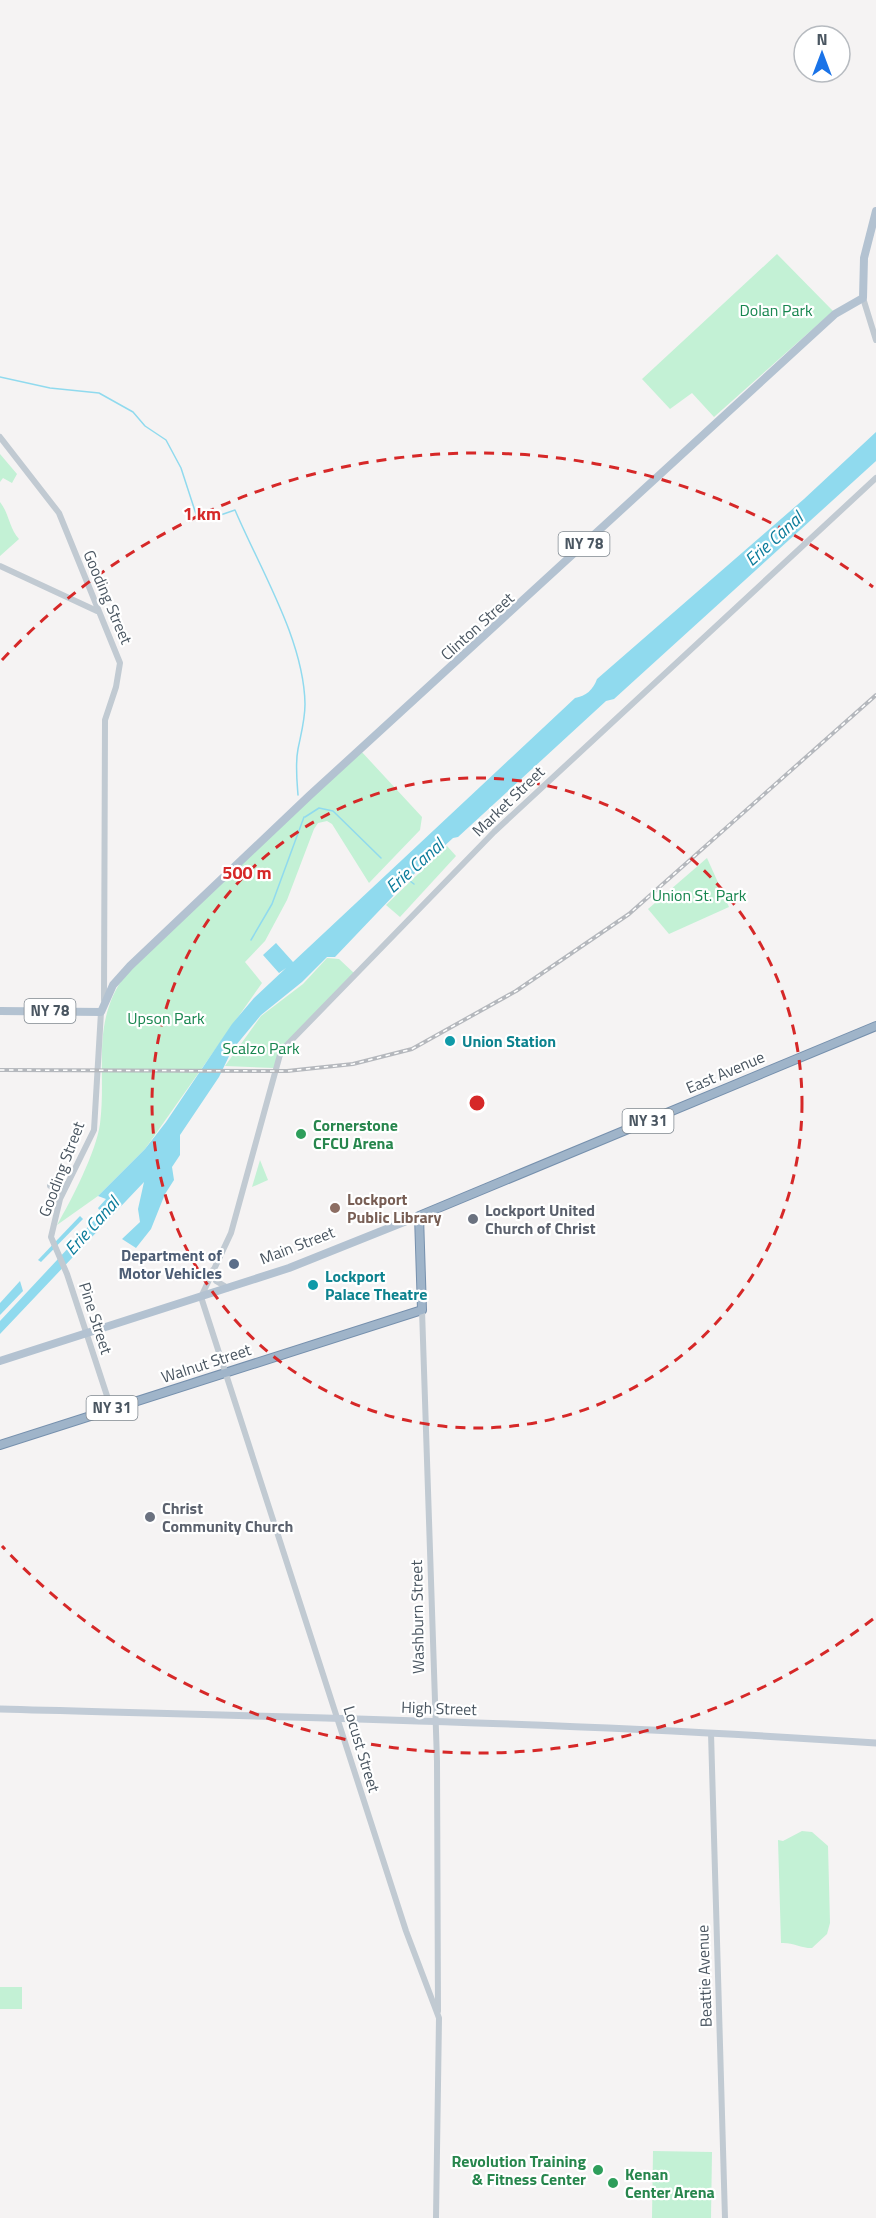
<svg xmlns="http://www.w3.org/2000/svg" width="876" height="2218" font-family="'Titillium Web',sans-serif">
	<rect width="100%" height="100%" fill="#f5f3f3"/>
	<g fill="#c3f1d5">
		<path d="M777 254 833 311 714 417 692 393 670 409 642 379Z"/>
		<path d="M0 454 17 474 12 483 3 478 0 482Z"/>
		<path d="M0 502C9 513 9 528 19 539L0 556Z"/>
		<path d="M360 750 422 817 420 830 369 883 332 824 327 821 318 823 314 829 287 900 265 941 245 962 262 983 145 1149 98 1196 57 1225C72 1199 96 1152 100 1124 107 1068 90 1023 126 974Z"/>
		<path d="M447 846 456 856 400 917 386 905Z"/>
		<path d="M707 858 729 907 669 934 648 909Z"/>
		<path d="M327 958 339 959 355 974 280 1050 275 1068 225 1066 261 1016 303 984Z"/>
		<path d="M260 1160 268 1180 252 1187Z"/>
		<path d="M802 1831 812 1832 828 1846 830 1923 827 1934 812 1948C800 1948 792 1942 781 1943L778 1840 783 1841Z"/>
		<rect x="0" y="1987" width="22" height="22"/>
		<path d="M653 2151 712 2152 711 2218H652Z"/>
	</g>
	<g fill="#90daee">
		<path d="M876 432V461L614 699 606 701 458 837 453 838 417 871 335 957H327L302 982 261 1015 232 1050 219 1077 180 1135V1155L172 1167 174 1180 165 1194 151 1229 136 1248 122 1239 140 1222 138 1209 144 1182 0 1334V1321L101 1213 98 1208 106 1199 98 1196 145 1149 166 1122 232 1024 254 998 286 968 279 973 263 955 276 943 293 962 575 698C586 696 593 690 597 679L804 499Z"/>
		<path d="M80 1216 83 1219 41 1262 38 1260Z"/>
		<path d="M20 1281 23 1291 0 1315V1303Z"/>
	</g>
	<g fill="none" stroke-linecap="round" stroke-linejoin="round">
		<g stroke="#90daee" stroke-width="1.5">
			<path d="M0 377 50 388 99 393 133 412 145 426 166 440 181 468 196 514 206 520 235 510C260 569 304 640 305 704 305 720 301 734 298 749 295 764 297 781 298 795"/>
			<path d="M305 817 319 808 333 811 381 858"/>
			<path d="M410 881 414 884"/>
			<path d="M251 940 272 904 304 817"/>
		</g>
		<defs>
			<path id="trunk" d="M0 1445 422 1310 419 1216 876 1026"/>
		</defs>
		<use href="#trunk" stroke="#7690ad" stroke-width="10"/>
		<g stroke="#c1cad2" stroke-width="6">
			<path d="M863 298 876 340"/>
			<path d="M0 437 59 513 120 663 116 687 105 720 104 1000"/>
			<path d="M0 566 97 611"/>
			<path d="M101 1012 94 1130 60 1199 51 1237 67 1274 111 1408"/>
			<path d="M50 1186 67 1184"/>
			<path d="M213 1270 216 1281 228 1288"/>
			<path d="M422 1310 437 1761 438 2011"/>
			<path d="M711 1733 725 2218"/>
			<path d="M436 2218 439 2018 406 1931 201 1297 231 1233 281 1051 494 832 876 478"/>
		</g>
		<path stroke="#c1cbd6" stroke-width="7" d="M0 1709C292 1717 584 1723 876 1743"/>
		<g stroke="#b3c2d1" stroke-width="8">
			<path d="M0 1011 101 1012 113 985 130 966 309 796 835 314 863 298 864 258 876 211"/>
			<path d="M0 1361 289 1268 419 1216"/>
		</g>
		<use href="#trunk" stroke="#9fb4c9" stroke-width="8"/>
		<defs>
			<path id="rail" d="M0 1070 287 1071 353 1064 412 1049 516 991 629 914 876 695"/>
		</defs>
		<use href="#rail" stroke="#b5b8bd" stroke-width="4"/>
		<use href="#rail" stroke="#fff" stroke-width="1.5" stroke-dasharray="4.5" stroke-linecap="butt"/>
	</g>
	<g fill="none" stroke="#d62828" stroke-width="3" stroke-dasharray="10 8">
		<circle cx="477" cy="1103" r="325"/>
		<path d="M873 1619A650 650 0 0 1 2 1546M2 660A650 650 0 0 1 873 587"/>
	</g>
	<g fill="#0f9aa8" stroke="#fff" stroke-width="2">
		<circle cx="450" cy="1041" r="6"/>
		<circle cx="313" cy="1285" r="6"/>
	</g>
	<g fill="#2e9e5b" stroke="#fff" stroke-width="2">
		<circle cx="301" cy="1134" r="6"/>
		<circle cx="598" cy="2170" r="6"/>
		<circle cx="613" cy="2183" r="6"/>
	</g>
	<circle fill="#8d6e63" stroke="#fff" stroke-width="2" cx="335" cy="1208" r="6"/>
	<g fill="#6b7280" stroke="#fff" stroke-width="2">
		<circle cx="473" cy="1219" r="6"/>
		<circle cx="150" cy="1517" r="6"/>
	</g>
	<circle fill="#5c6f8a" stroke="#fff" stroke-width="2" cx="234" cy="1264" r="6"/>
	<g text-anchor="middle" stroke-width="4.5" stroke-linejoin="round" paint-order="stroke">
		<g fill="#fff" stroke="#808990" stroke-width="1.5">
			<rect x="558.5" y="532" width="51" height="24" rx="4.5"/>
			<rect x="24.5" y="999" width="51" height="24" rx="4.5"/>
			<rect x="622.5" y="1109" width="51" height="24" rx="4.5"/>
			<rect x="86.5" y="1396" width="51" height="24" rx="4.5"/>
		</g>
		<g font-size="15" font-weight="bold" fill="#4a5661">
			<text x="584" y="549">NY 78</text>
			<text x="50" y="1016">NY 78</text>
			<text x="648" y="1126">NY 31</text>
			<text x="112" y="1413">NY 31</text>
		</g>
		<g font-size="16" fill="#17864f" stroke="#fff">
			<text x="776" y="316">Dolan Park</text>
			<text x="699" y="901">Union St. Park</text>
			<text x="166" y="1024">Upson Park</text>
			<text x="261" y="1054">Scalzo Park</text>
		</g>
		<g font-size="16" fill="#4a5661" stroke="#fff">
			<text transform="translate(108 597) rotate(67)" y="6">Gooding Street</text>
			<text transform="translate(477 626) rotate(-42)" y="6">Clinton Street</text>
			<text transform="translate(508 801) rotate(-44)" y="6">Market Street</text>
			<text transform="translate(725 1072) rotate(-23)" y="6">East Avenue</text>
			<text transform="translate(61 1169) rotate(-69)" y="6">Gooding Street</text>
			<text transform="translate(297 1245) rotate(-21)" y="6">Main Street</text>
			<text transform="translate(96 1318) rotate(72)" y="6">Pine Street</text>
			<text transform="translate(206 1363) rotate(-18)" y="6">Walnut Street</text>
			<text transform="translate(417 1617) rotate(-91)" y="6">Washburn Street</text>
			<text transform="translate(439 1708) rotate(2)" y="6">High Street</text>
			<text transform="translate(362 1749) rotate(73)" y="6">Locust Street</text>
			<text transform="translate(704 1976) rotate(-92)" y="6">Beattie Avenue</text>
		</g>
		<g font-size="16" font-weight="bold" fill="#0d838f" stroke="#fff" text-anchor="start">
			<text x="462" y="1047">Union Station</text>
			<text x="325" y="1282">Lockport<tspan x="325" dy="18">Palace Theatre</tspan></text>
		</g>
		<g font-size="16" font-weight="bold" fill="#27864d" stroke="#fff" text-anchor="start">
			<text x="313" y="1131">Cornerstone<tspan x="313" dy="18">CFCU Arena</tspan></text>
			<text x="586" y="2167" text-anchor="end">Revolution Training<tspan x="586" dy="18">&amp; Fitness Center</tspan></text>
			<text x="625" y="2180">Kenan<tspan x="625" dy="18">Center Arena</tspan></text>
		</g>
		<g font-size="16" font-weight="bold" fill="#785e54" stroke="#fff" text-anchor="start">
			<text x="347" y="1205">Lockport<tspan x="347" dy="18">Public Library</tspan></text>
		</g>
		<g font-size="16" font-weight="bold" fill="#5b616d" stroke="#fff" text-anchor="start">
			<text x="485" y="1216">Lockport United<tspan x="485" dy="18">Church of Christ</tspan></text>
			<text x="162" y="1514">Christ<tspan x="162" dy="18">Community Church</tspan></text>
		</g>
		<g font-size="16" font-weight="bold" fill="#4e5e75" stroke="#fff" text-anchor="end">
			<text x="222" y="1261">Department of<tspan x="222" dy="18">Motor Vehicles</tspan></text>
		</g>
		<g font-size="18" font-style="italic" fill="#0c7c9b" stroke="#fff">
			<text transform="translate(774 539) rotate(-42)" y="6">Erie Canal</text>
			<text transform="translate(415 866) rotate(-42)" y="6">Erie Canal</text>
			<text transform="translate(92 1226) rotate(-48)" y="6">Erie Canal</text>
		</g>
	</g>
	<circle cx="477" cy="1103" r="9" fill="#d62828" stroke="#fff" stroke-width="3"/>
	<g font-size="18" text-anchor="middle" font-weight="bold" fill="#d62828" stroke="#fff" stroke-width="4.5" stroke-linejoin="round" paint-order="stroke">
		<text x="202" y="520">1 km</text>
		<text x="247" y="879">500 m</text>
	</g>
	<g transform="translate(822 54)"><circle r="28" fill="#ffffff" stroke="#b7bbc0" stroke-width="1.5"/>
	<path d="M0-4.5L10 22L0 15L-10 22Z" fill="#1a73e8"/>
	<text y="-9" font-size="16" font-weight="bold" text-anchor="middle" fill="#4a5661">N</text>
	</g>
</svg>
